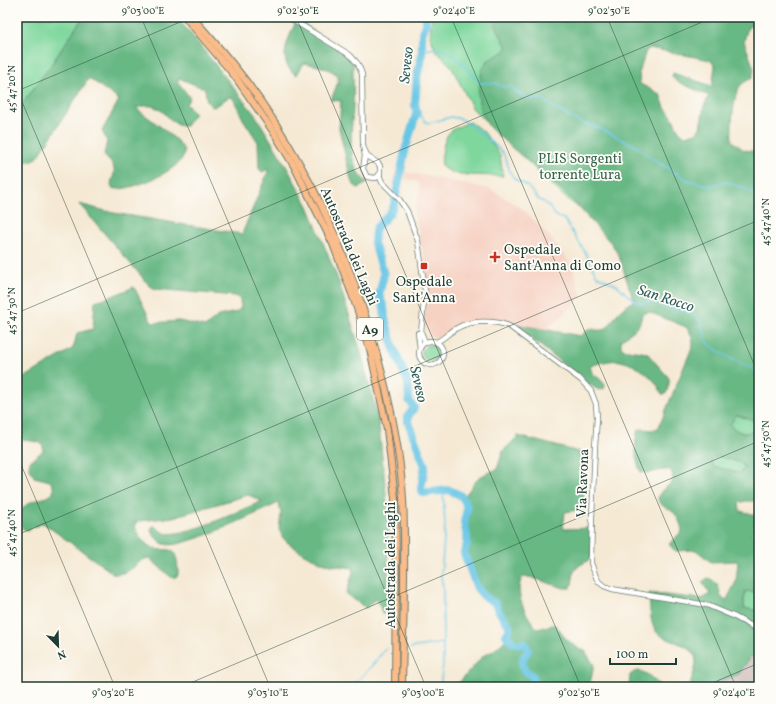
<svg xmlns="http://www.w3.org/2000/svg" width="776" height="704" font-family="Vollkorn,serif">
	<rect width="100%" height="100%" fill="#fdfcf7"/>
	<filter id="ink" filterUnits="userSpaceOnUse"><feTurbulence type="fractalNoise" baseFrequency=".025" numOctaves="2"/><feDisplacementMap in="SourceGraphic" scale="8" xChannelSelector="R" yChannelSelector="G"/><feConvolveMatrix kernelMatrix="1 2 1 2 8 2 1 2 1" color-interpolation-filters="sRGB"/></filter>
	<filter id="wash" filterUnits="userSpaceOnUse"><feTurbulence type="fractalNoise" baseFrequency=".012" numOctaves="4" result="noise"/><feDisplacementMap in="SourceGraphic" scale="16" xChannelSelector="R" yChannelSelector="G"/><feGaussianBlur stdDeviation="0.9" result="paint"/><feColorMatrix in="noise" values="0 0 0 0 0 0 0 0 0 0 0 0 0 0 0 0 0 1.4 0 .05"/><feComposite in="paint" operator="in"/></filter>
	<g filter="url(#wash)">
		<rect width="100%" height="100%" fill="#f5e9d4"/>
		<path fill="#f6d2c3" d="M396 170 490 189 523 209 550 237 572 266 582 297 547 329 497 321 470 322 440 338 430 336 424 323 428 294 426 274 428 271 419 236 420 233 414 215 420 186 417 181 394 177Z"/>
		<path fill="#d1bfbd" d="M751 656 759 657V687H719L718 682 739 674Z"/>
		<g fill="#7fd79d" stroke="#4f8a68">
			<path d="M30 17H83L51 65 17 111V24Z"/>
			<path d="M432 17H489L512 54 582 210 567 199 473 109 451 66 436 51 430 36Z"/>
			<path d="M470 122 484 132 500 155 503 176 470 175 453 173 442 167C441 161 442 155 443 148 447 129 453 129 470 122Z"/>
			<circle cx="430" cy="353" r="8"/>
			<path d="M736 415 759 422V430C744 434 741 435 730 425Z"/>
			<path d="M718 455 741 463 746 469 739 473 712 466 711 460Z"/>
			<path d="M745 591 753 592 759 594V611L744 608Z"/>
		</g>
		<g fill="#67b884" stroke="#437a5c" fill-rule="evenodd">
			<path d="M83 17H175L187 29 256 116 285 164 308 206 337 277 360 349 378 418 388 512V613L384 614 382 613 378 600H374L366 608 346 594 353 572 352 568 325 564 304 554 287 542 283 538 279 529 281 514 279 503C260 511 181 551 164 544 159 542 154 536 151 531L152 527 154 526C158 528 161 532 164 533 180 539 245 509 262 501L248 495 173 517 140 521 135 523C135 533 146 547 156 549 161 551 167 548 172 551 178 555 178 568 178 575L174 578 171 577 149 558C136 560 134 574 114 574L43 523 28 530 23 529C20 524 20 519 21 514 24 492 66 505 50 481L34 477 29 466 30 461 43 451V446L39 442 23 440 17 434V382L72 349 74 346 77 333 93 329 95 301 110 297 134 287 152 323 179 321 205 327 218 316 236 312 241 308 240 300 236 296 155 289 149 285 79 204 114 213 242 234 269 169 262 172 259 169 258 142 243 119 233 98 230 97C223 99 220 106 212 107L207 102 205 89 179 78 178 79V82L190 98 186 104 195 113 186 126C167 128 165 97 136 108 145 116 182 140 184 151 187 169 125 194 112 188 109 180 116 175 114 169 113 164 107 159 104 155L107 141 102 131 119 100 89 78 38 157 32 161H17V111L51 65Z"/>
			<path d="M492 17H631L676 20 677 17H759V28L753 25 748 27 744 41 754 69 752 78C748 80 744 82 741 85 733 93 731 130 732 141L744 150 759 152V422L736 415 730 425C741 435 744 434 758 430L759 426V501H745L739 503 740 511 756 515 752 534 759 546V594L753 592 745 591 744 599V608L759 611V657L751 656 739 674 718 682 719 687H689C691 680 695 671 696 663 697 641 664 644 655 630 649 619 650 605 649 593L701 599 710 594 702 582 708 578C717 581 719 587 721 597L726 601 736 582 738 561 711 562 696 550 675 551 669 544 682 531C681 524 678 516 672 511 666 507 660 506 658 499 660 484 679 488 671 470 661 468 652 475 641 472 635 462 634 442 638 430 645 427 651 432 658 429L691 350 693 345 692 336 686 327 649 312 642 314C641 329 630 332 621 340V346L622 349 647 353 669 378V384L666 394H662C656 378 638 365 621 361 612 359 599 363 590 366L592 373 600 379 605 385 604 389 599 390 585 382 514 324 581 336 589 328C606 334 608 327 617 314 622 308 628 304 635 300L632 296 619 256 612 244 565 192 511 147 490 128 486 122 480 107 478 93 482 70 487 61 505 51 507 48ZM650 48 710 60 715 66 712 86 673 73 672 77 676 81 709 96 704 106 700 128 696 133 685 136 679 131 671 115 665 108 660 94 640 84 639 72 646 51ZM718 456 741 463 745 469 739 473 713 466 711 460Z"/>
			<path d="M297 19 350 57 354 67 353 70C353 82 354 95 353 107 352 131 345 167 368 183L358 188 354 185 351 180 339 128 341 101 331 100 338 82V76C331 68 315 65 304 63L297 75C274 62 290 36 297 19Z"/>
			<path d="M518 436 583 453 584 509 565 512 563 529 592 528 591 559 580 565 574 571 572 585 570 588H564L530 577H523C512 591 527 619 538 629L552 625H555L560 630 564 637 579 649 585 651 594 665 590 684V687H455L483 656 493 651 510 636 509 623 501 607 480 588 466 551 467 505 464 497 479 477 497 469 503 451Z"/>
			<path d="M639 671 647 674 662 687H629L630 675 634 672Z"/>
		</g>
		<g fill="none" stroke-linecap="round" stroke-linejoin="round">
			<g stroke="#67c6e5" stroke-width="1.5">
				<path d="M422 52C446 38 466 68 480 83H495L503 87H512L518 93 529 99H543L553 107 577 121 601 129 637 147 653 159 687 180 697 182 710 186 726 182 748 190 759 198"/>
				<path d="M417 111 426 122 429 123 451 117 462 119 493 143 503 153 511 174 516 180 523 183 528 187 539 200 544 202 550 208 557 217 564 219 585 252 597 276 617 285 632 299 642 304C655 298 659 306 671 309 675 310 679 309 683 310 690 312 697 317 701 323 705 330 703 339 710 345 724 357 743 364 759 372"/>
				<path d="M410 648 442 643"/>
				<path d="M351 687 371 667 386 648"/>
				<path d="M440 687 443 664V586L441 577 445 525 443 491"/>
			</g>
			<path stroke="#67c6e5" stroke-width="8" d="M426 17V25L422 34V56L417 77 415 105 417 111 405 151 394 205 390 213 376 228 375 232 374 243 384 274 379 295 384 307 385 319 393 346 408 383 409 400 414 408 408 416V422L425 466 421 488 423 493 449 490 460 495 465 501 467 509 464 522 467 537V544L464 553 477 588 484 596 495 603 500 613 509 625V631L506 635C512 643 515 645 524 643L526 645 528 650C527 653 524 656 523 659 521 667 526 673 533 676L534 686 541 687"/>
		</g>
	</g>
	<g filter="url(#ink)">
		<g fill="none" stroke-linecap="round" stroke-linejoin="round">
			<defs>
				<g id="minor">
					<path d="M288 17 350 55 358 64 362 74 363 145 365 156 363 169 367 177 376 178 380 174V166L378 163 368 157 364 149"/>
					<path d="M379 175 382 182 399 199 407 211 418 241 425 291 421 332 425 342"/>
					<path d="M418 333 420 348"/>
					<circle cx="431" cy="353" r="12"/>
					<path d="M436 342C444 339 449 332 457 328 471 320 494 320 509 326L581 380 591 391 596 404 597 418 595 446 592 518 591 563 596 577 599 582 604 586 612 589 707 605 733 616 759 630"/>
				</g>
				<g id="highway">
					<path d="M185 17 234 75 273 131 294 166 333 244 352 294 360 317 370 349 387 429 395 498 396 565 395 687"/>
					<path d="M192 17C211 38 229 59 246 81 307 163 350 257 377 355 390 401 400 450 403 498 406 561 403 624 402 687"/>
				</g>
			</defs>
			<use href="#minor" stroke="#6a796c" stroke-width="6"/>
			<use href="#highway" stroke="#6a796c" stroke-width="8"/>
			<use href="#minor" stroke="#fff" stroke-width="4.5"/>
			<use href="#highway" stroke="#f9bc8a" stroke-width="6"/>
		</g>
	</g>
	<path fill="none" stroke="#1f3d34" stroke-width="1" stroke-opacity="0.45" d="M141 17 426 687M296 17 581 687M451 17 736 687M607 17 759 376M17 90 270 687M17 91 192 17M17 313 714 17M17 455 115 687M17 535 759 220M181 687 759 441M703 687 759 663"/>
	<g fill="#c8321e" stroke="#fdfcf7" stroke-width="1.5">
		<path d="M493 251h4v4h4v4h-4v4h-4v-4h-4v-4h4z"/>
		<rect x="420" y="262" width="8" height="8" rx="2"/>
	</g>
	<g text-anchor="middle" stroke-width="3.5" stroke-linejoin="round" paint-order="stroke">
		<rect fill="#fdfcf7" stroke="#62766e" stroke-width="1" x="357" y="318" width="26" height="22" rx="3"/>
		<g font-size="13" font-weight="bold" fill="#1f3d34">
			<text x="370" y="334">A9</text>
		</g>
		<g font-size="14" fill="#37644e" stroke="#fdfcf7">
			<text x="580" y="163">PLIS Sorgenti<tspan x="580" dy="16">torrente Lura</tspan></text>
		</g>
		<g font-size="14" fill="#1f3d34" stroke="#fdfcf7">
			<text transform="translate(350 246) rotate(67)" y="5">Autostrada dei Laghi</text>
			<text transform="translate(582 483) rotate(-88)" y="5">Via Ravona</text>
			<text transform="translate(390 565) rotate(-90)" y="5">Autostrada dei Laghi</text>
		</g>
		<g font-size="14" fill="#1f3d34" stroke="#fdfcf7" text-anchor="start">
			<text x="504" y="254">Ospedale<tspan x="504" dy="16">Sant'Anna di Como</tspan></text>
			<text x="424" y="286" text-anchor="middle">Ospedale<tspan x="424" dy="16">Sant'Anna</tspan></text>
		</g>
		<g font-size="15" font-style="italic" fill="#315f60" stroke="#fdfcf7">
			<text transform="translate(406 65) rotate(-84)" y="5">Seveso</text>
			<text transform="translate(666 298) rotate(18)" y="5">San Rocco</text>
			<text transform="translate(419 384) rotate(77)" y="5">Seveso</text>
		</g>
	</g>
	<rect width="776" height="704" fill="none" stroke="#fdfcf7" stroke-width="44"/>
	<g transform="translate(58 646) rotate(157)" stroke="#fdfcf7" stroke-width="3" paint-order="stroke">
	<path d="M0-3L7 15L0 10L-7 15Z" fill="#1f3d34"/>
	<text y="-6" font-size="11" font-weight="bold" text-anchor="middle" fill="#1f3d34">N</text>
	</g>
	<path d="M610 658v6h66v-6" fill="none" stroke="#1f3d34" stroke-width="2"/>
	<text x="616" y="658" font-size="12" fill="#1f3d34" stroke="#fdfcf7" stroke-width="3" paint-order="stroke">100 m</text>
	<rect x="22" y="22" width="732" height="660" fill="none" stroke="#1f3d34" stroke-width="1.5"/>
	<g font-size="10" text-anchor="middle" fill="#1f3d34">
		<text x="143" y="14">9°03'00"E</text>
		<text x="298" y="14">9°02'50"E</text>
		<text x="454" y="14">9°02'40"E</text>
		<text x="609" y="14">9°02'30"E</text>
		<text transform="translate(11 89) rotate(-90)" y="4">45°47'20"N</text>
		<text transform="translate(765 222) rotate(-90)" y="4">45°47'40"N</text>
		<text transform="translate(11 311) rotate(-90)" y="4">45°47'30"N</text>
		<text transform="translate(765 444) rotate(-90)" y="4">45°47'50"N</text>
		<text transform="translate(11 533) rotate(-90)" y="4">45°47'40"N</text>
		<text x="113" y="696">9°03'20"E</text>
		<text x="268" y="696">9°03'10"E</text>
		<text x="423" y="696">9°03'00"E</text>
		<text x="579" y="696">9°02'50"E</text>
		<text x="734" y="696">9°02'40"E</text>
	</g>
</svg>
